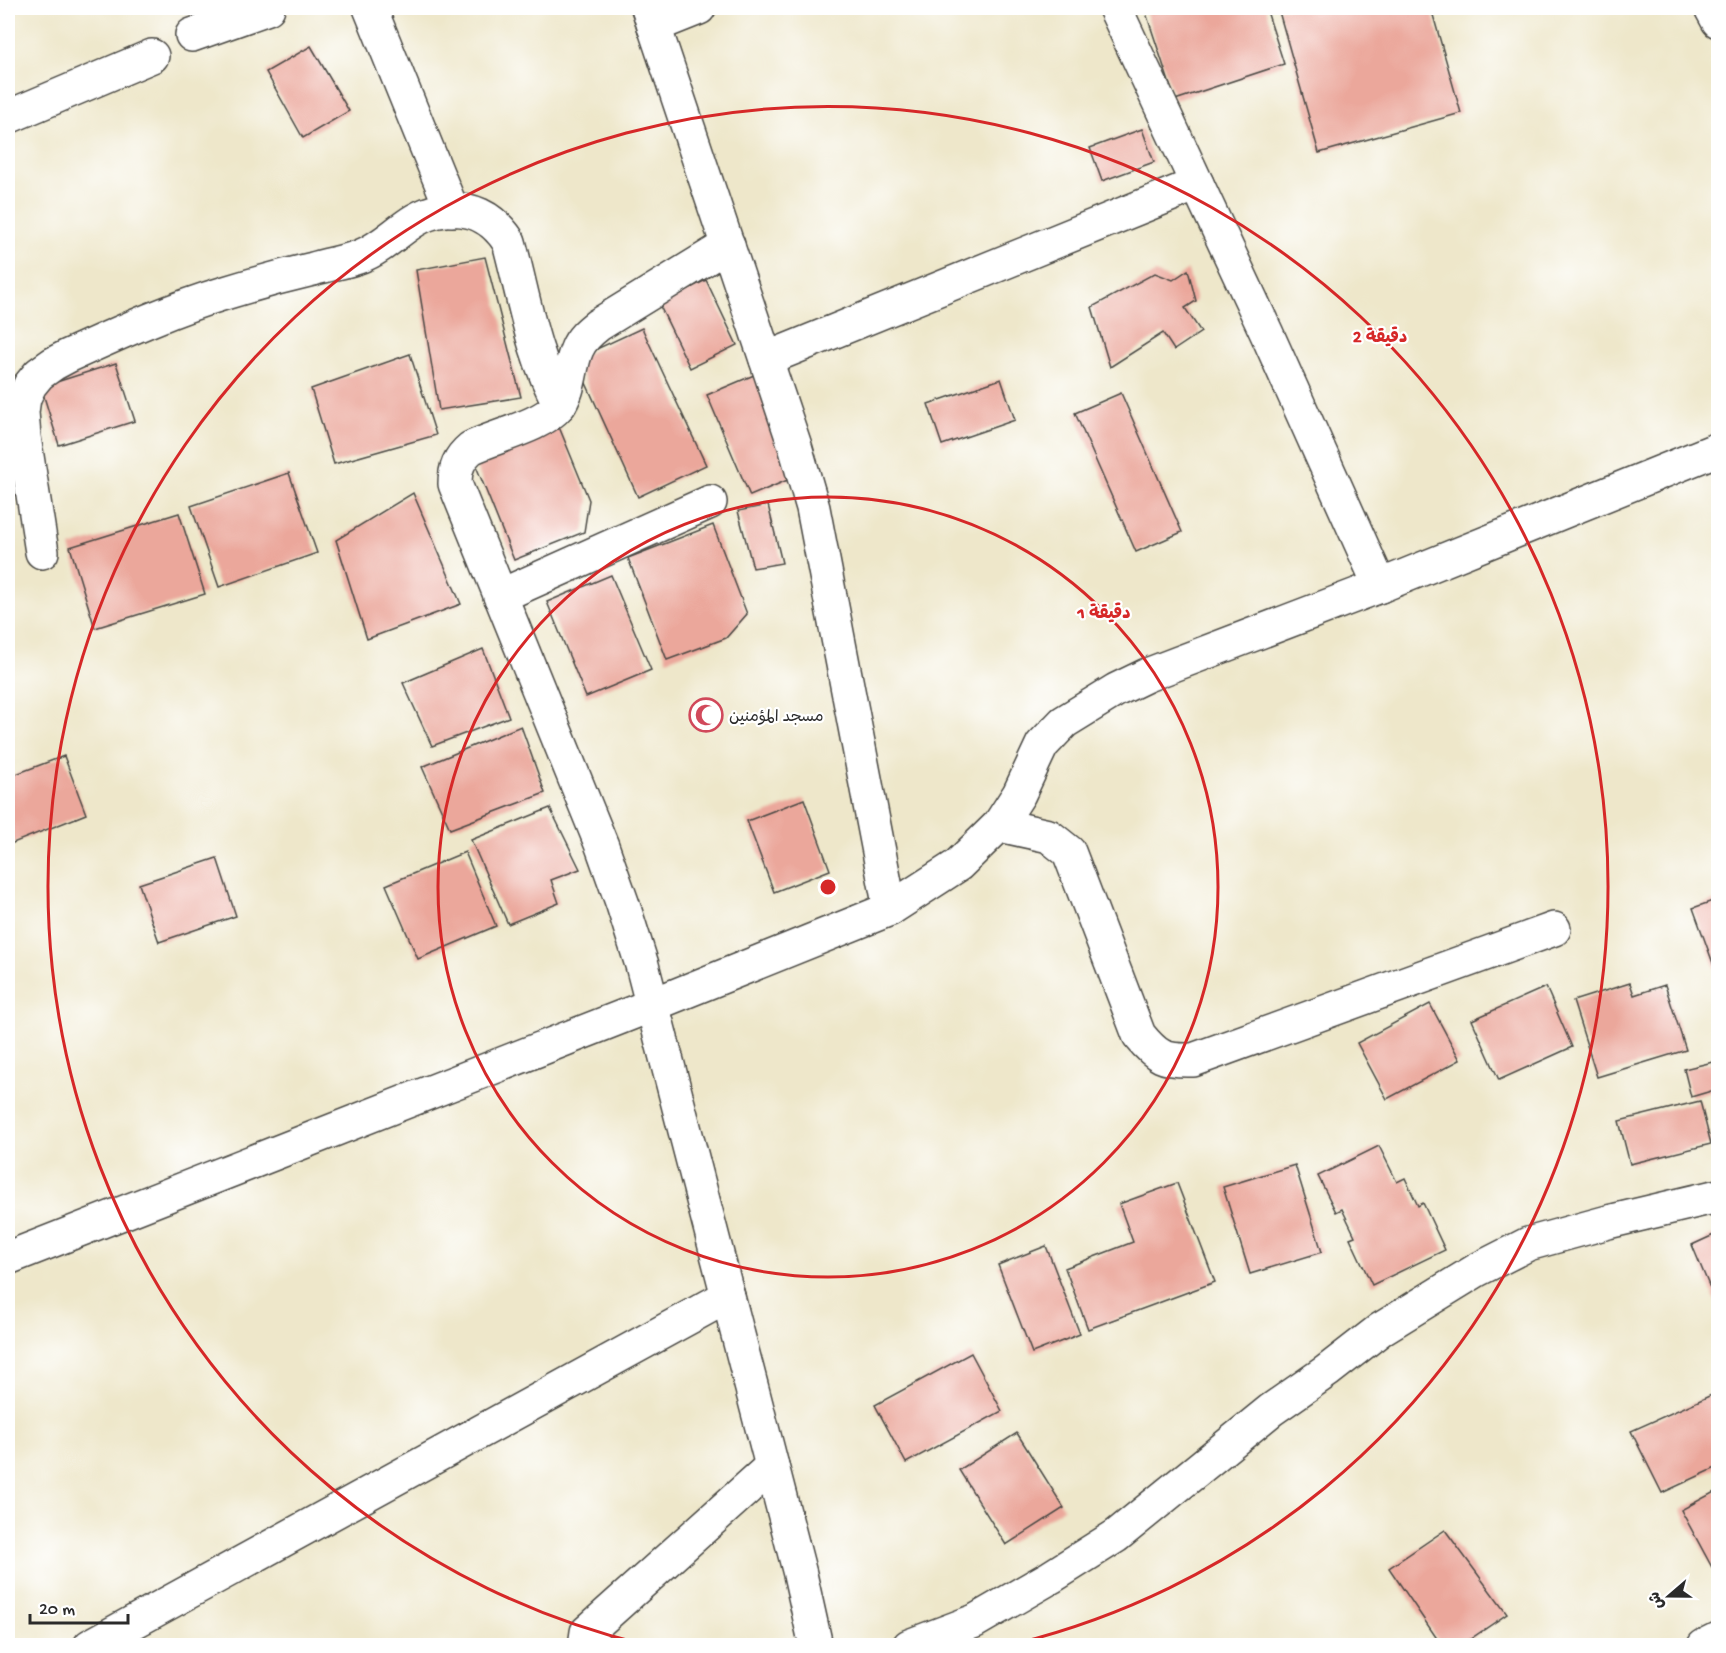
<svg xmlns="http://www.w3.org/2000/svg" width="1726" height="1653" font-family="'Gochi Hand','Playpen Sans Arabic',sans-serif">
	<rect width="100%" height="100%" fill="#fff"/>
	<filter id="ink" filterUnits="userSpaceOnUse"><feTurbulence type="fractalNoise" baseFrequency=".0167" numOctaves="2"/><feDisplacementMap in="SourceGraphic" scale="12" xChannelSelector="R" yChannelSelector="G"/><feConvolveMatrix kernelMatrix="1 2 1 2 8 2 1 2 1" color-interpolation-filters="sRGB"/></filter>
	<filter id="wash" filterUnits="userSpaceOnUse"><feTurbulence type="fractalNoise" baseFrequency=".008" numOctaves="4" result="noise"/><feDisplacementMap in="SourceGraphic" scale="24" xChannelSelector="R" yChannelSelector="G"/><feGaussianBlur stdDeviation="1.35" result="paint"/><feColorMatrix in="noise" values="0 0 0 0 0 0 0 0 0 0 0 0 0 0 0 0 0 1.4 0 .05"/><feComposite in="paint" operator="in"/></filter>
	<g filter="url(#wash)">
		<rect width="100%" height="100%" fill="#eee7ca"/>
		<g id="blocks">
			<g fill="#eba79b">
				<path d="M1164 8H1266L1284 64 1175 100 1146 13Z"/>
				<path d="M1278 8H1431L1461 113 1319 153Z"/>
				<path d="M311 46 349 111 303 138 266 72Z"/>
				<path d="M1142 129 1154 162 1102 181 1090 148Z"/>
				<path d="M485 257 521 397 439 410 416 270Z"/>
				<path d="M1188 270 1196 301 1185 308 1201 332 1174 350 1163 333 1110 367 1092 307 1155 273 1173 280Z"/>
				<path d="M706 280 737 345 690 368 659 304Z"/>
				<path d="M642 328 706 465 638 497 575 359Z"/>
				<path d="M410 354 436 435 334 464 311 389Z"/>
				<path d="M116 363 135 421 59 445 41 387Z"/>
				<path d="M754 375 797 476 750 496 707 395Z"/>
				<path d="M1001 379 1015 420 942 445 928 404Z"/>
				<path d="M1121 393 1182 532 1136 552 1075 413Z"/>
				<path d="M557 422 589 500 584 532 514 560 472 456Z"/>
				<path d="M289 473 317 553 219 587 191 506Z"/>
				<path d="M413 493 461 604 367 639 336 540Z"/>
				<path d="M768 505 782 563 753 568 738 511Z"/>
				<path d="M179 513 205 594 95 628 70 547Z"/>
				<path d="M713 525 747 614 726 638 667 660 628 558Z"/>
				<path d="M611 575 651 670 586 697 547 602Z"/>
				<path d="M483 649 509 717 432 746 403 683Z"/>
				<path d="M521 726 545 793 450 829 422 767Z"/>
				<path d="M64 756 86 814 8 845V777Z"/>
				<path d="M804 799 830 870 774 892 747 821Z"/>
				<path d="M550 808 580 869 551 880 559 903 508 924 471 840Z"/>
				<path d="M465 852 496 926 418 959 386 885Z"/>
				<path d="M217 858 236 916 159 942 139 884Z"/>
				<path d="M1718 899V977L1693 908Z"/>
				<path d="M1630 983 1634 995 1665 985 1686 1050 1597 1077 1573 1001Z"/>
				<path d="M1546 987 1572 1047 1499 1080 1472 1020Z"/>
				<path d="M1430 1004 1460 1060 1387 1099 1357 1043Z"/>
				<path d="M1713 1062 1718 1089 1691 1097 1684 1069Z"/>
				<path d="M1700 1101 1711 1144 1630 1164 1619 1121Z"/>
				<path d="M1379 1146 1397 1182 1405 1178 1418 1206 1423 1203 1445 1250 1372 1285 1350 1238 1355 1236 1342 1209 1336 1212 1318 1176Z"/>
				<path d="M1295 1165 1322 1252 1250 1274 1223 1187Z"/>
				<path d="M1177 1183 1215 1282 1088 1329 1065 1268 1133 1242 1119 1204Z"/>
				<path d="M1718 1233V1307L1692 1245Z"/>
				<path d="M1046 1246 1080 1334 1032 1353 998 1265Z"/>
				<path d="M971 1353 1002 1411 906 1463 875 1405Z"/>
				<path d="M1716 1393 1718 1397V1467L1662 1493 1631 1431Z"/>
				<path d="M1017 1433 1064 1508 1006 1545 959 1470Z"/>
				<path d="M1718 1490V1569L1714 1571 1681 1510Z"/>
				<path d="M1445 1530 1507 1614 1460 1646H1442L1389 1568Z"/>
			</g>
		</g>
	</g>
	<g filter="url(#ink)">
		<use href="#blocks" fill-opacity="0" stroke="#484743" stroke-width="1.5"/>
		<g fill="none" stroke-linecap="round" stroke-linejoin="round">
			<defs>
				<g id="street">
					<path d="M370 8 452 210"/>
					<path d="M648 8 795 446 813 508 890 909"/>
					<path d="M1115 8 1267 334 1380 586"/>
					<path d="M1711 8 1718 21"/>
					<path d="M654 26 699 8"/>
					<path d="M192 35 268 8"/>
					<path d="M8 117 152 56"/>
					<path d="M728 245 598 325C589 332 581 339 577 349 569 367 571 390 558 406 542 426 495 436 471 448 459 458 455 468 455 484L602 846 623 905 642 965 800 1574 816 1646"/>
					<path d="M766 359 1197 184"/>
					<path d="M42 552 24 437 22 412 24 398 30 385 39 374 53 364 68 356C119 333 171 309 225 293 254 284 283 276 313 269 329 264 346 262 361 256 390 245 408 216 439 211 470 205 493 217 509 242 524 297 532 355 560 404"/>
					<path d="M500 596 710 502"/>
					<path d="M999 825 1049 836 1069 852 1139 1035C1157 1057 1164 1061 1193 1060L1554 929"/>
					<path d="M8 1258 652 1005 890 909 958 865 999 825 1019 794 1042 745 1064 722 1116 690 1147 675 1380 586 1718 449"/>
					<path d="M90 1646 728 1296"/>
					<path d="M585 1646 587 1632 772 1466"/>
					<path d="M909 1646 975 1621 1051 1577 1116 1536 1271 1410 1327 1371 1381 1329 1477 1270 1528 1244 1608 1222 1718 1196"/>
					<path d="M1704 1646 1718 1639"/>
				</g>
			</defs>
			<use href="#street" stroke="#484743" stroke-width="36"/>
			<use href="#street" stroke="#fff" stroke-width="33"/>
		</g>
	</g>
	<g fill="none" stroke="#d62828" stroke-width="3">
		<circle cx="828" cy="887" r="390"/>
		<path d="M646 1645A780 780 0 1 1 1010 1645"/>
	</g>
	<defs>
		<symbol id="mosque-ring" viewBox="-11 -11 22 22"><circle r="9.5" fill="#fff" stroke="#d1495b" stroke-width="1.5"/><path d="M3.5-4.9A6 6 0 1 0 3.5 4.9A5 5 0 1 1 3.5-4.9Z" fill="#d1495b"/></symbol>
	</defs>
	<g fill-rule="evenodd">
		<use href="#mosque-ring" x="687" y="696" width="38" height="38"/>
	</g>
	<g text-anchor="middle" stroke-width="4.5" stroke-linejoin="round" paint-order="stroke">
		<g font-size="16" fill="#2b2b2b" stroke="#fff" text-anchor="start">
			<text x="729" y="721">مسجد المؤمنين</text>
		</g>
	</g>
	<circle cx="828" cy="887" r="9" fill="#d62828" stroke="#fff" stroke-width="3"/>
	<g font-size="18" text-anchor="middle" font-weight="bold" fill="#d62828" stroke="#fff" stroke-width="4.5" stroke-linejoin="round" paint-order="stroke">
		<text x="1380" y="342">2 دقيقة</text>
		<text x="1104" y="618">1 دقيقة</text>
	</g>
	<rect width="1726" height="1653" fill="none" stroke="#fff" stroke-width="30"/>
	<g transform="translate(1669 1596) rotate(250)" stroke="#ffffff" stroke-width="4.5" paint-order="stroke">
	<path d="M0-4.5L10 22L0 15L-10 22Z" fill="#2b2b2b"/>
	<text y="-9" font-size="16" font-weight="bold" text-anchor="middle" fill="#2b2b2b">ش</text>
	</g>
	<path d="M30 1614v9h98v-9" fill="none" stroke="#2b2b2b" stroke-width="3"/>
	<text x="39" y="1614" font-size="18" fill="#2b2b2b" stroke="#ffffff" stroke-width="4.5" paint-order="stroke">20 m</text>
</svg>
